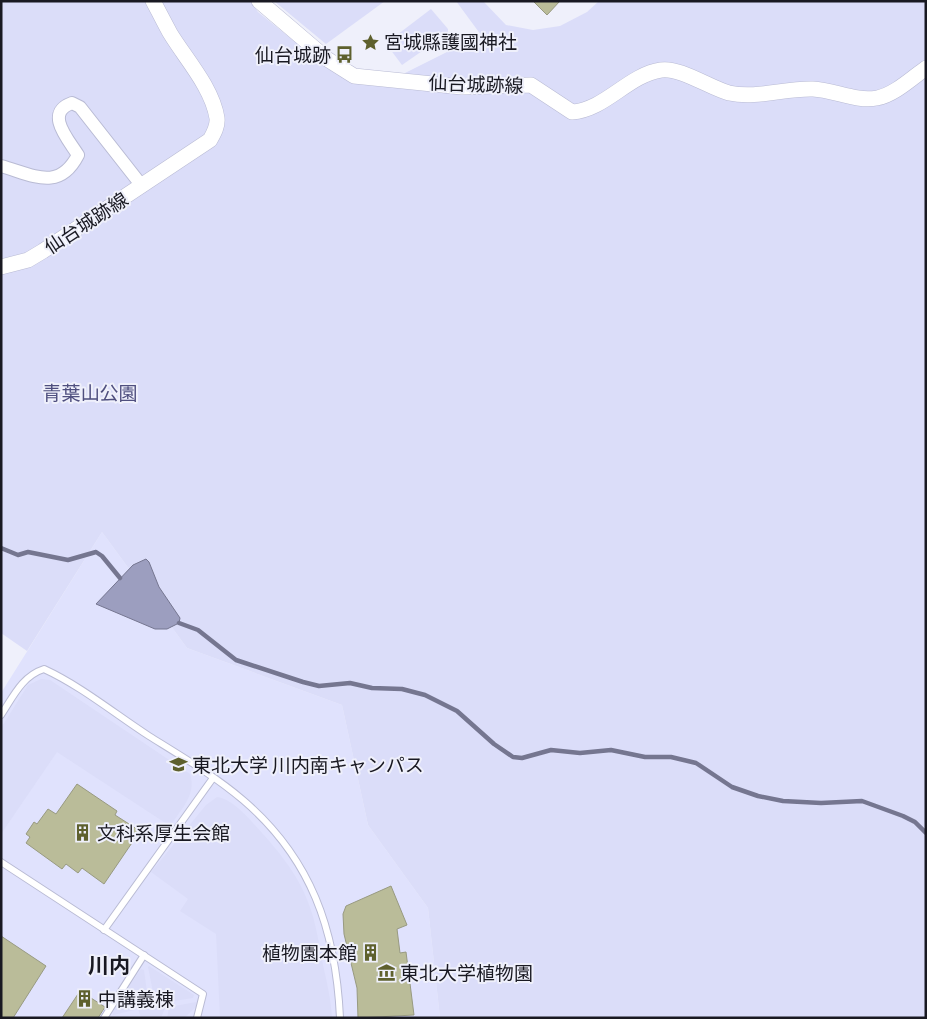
<svg xmlns="http://www.w3.org/2000/svg" width="927" height="1019" font-family="Commissioner,'Noto Sans JP',sans-serif">
	<rect width="100%" height="100%" fill="#eff0fb"/>
	<path fill="#e0e2fd" d="M102 532 187 648 342 705 368 825 428 908 440 1018H1V693Z"/>
	<g fill="#dbddf9">
		<path d="M1 1H250L258 12 320 62 357 73 403 74 481 35 456 1H483L506 25 533 30 560 26 587 12 599 1H926V1018H440L428 908 368 825 342 705 187 648 102 532 27 651 1 633Z"/>
		<path d="M274 1H385L326 44Z"/>
		<path d="M431 9 448 29V33L402 65 387 45 389 41Z"/>
		<path d="M41 679 50 680 190 774C197 794 181 810 170 826L57 752 1 834V728L28 685Z"/>
		<path d="M217 797C231 799 244 813 253 823 274 846 297 872 308 902 316 922 319 944 323 965 327 982 331 1000 332 1018H220L216 934 180 911 188 899 151 872 206 805Z"/>
		<path d="M149 966 194 995 193 998 168 1002 162 994 153 992 148 967Z"/>
		<path d="M141 969 144 970 147 992 139 997 135 1010 113 1015 112 1011Z"/>
		<path d="M149 996C157 996 161 1000 165 1008L161 1018H141L138 1009 140 1002Z"/>
		<path d="M196 1002V1007L184 1018H167L169 1007Z"/>
	</g>
	<path fill="#9c9ebf" stroke="#757690" d="M146 559 149 562 159 587 180 618 179 623 167 629H155L96 604 133 565Z"/>
	<g fill="none" stroke-linecap="round" stroke-linejoin="round">
		<g stroke="#757690" stroke-width="4.5">
			<path d="M1 548 18 555 28 552 68 560 96 552 102 556 120 578"/>
			<path d="M179 623 198 630 236 660 303 682 319 686 350 683 372 688 402 689 425 695 457 711 494 744 513 757 522 758 551 750 580 753 611 750 645 757H671L696 763 732 787 758 796 783 801 821 803 862 801 903 816 915 822 926 833"/>
		</g>
	</g>
	<g fill="#babc99" stroke="#989a81">
		<path d="M533 1H560L547 15Z"/>
		<path d="M77 784 117 811 115 815 140 831 104 884 82 868 78 873 66 864 62 869 26 843 30 837 26 834 34 822 37 824 48 809 56 814Z"/>
		<path d="M391 886 407 925 397 929 400 953 406 952 414 1015 358 1018 357 988 344 934 343 914 346 906Z"/>
		<path d="M1 936 46 966 13 1018H1Z"/>
		<path d="M80 991 105 1007 98 1018H62Z"/>
	</g>
	<g fill="none" stroke-linecap="round" stroke-linejoin="round">
		<defs>
			<g id="service">
				<path d="M1 715C13 697 22 676 44 669 81 686 115 714 149 736 181 756 215 776 243 800 311 858 336 930 340 1018"/>
				<path d="M1 862 203 994 197 1018"/>
				<path d="M104 930 213 778"/>
				<path d="M104 1018 144 955"/>
			</g>
			<path id="minor" d="M1 166C33 175 59 192 78 155 68 139 44 113 72 103L80 107 142 186"/>
			<g id="tertiary">
				<path d="M259 1 327 59 354 76 462 87 531 85 572 112C605 110 628 75 661 70 680 67 710 88 729 93 757 99 785 88 813 89 834 90 856 102 877 98 894 95 912 78 926 68"/>
				<path d="M1 267 28 260 43 251 210 140C214 133 218 126 217 118 212 87 185 58 170 33 164 22 159 12 153 1"/>
			</g>
		</defs>
		<use href="#service" stroke="#b9bbd4" stroke-width="8"/>
		<use href="#minor" stroke="#b9bbd4" stroke-width="14"/>
		<use href="#tertiary" stroke="#b9bbd4" stroke-width="16"/>
		<use href="#service" stroke="#fff" stroke-width="6"/>
		<use href="#minor" stroke="#fff" stroke-width="12"/>
		<use href="#tertiary" stroke="#fff" stroke-width="15"/>
	</g>
	<defs>
		<symbol id="sight-bare" viewBox="-9 -9 18 18"><path d="M0-6L1.8-2.2L6-1.7L2.9 1.2L3.7 5.4L0 3.3L-3.7 5.4L-2.9 1.2L-6-1.7L-1.8-2.2Z" fill="#5e602d" stroke="#eff0fb" stroke-width="2.5" paint-order="stroke"/></symbol>
		<symbol id="bus-bare" viewBox="-9 -9 18 18"><path d="M-5-6H5V4H4V6H2V4H-2V6H-4V4H-5ZM-3.5-4V0h7V-4ZM-3.5 1.2v1.5H-2V1.2ZM2 1.2v1.5H3.5V1.2Z" fill="#5e602d" stroke="#eff0fb" stroke-width="2.5" paint-order="stroke"/></symbol>
		<symbol id="university-bare" viewBox="-9 -9 18 18"><path d="M0-5L7-2L0 1L-7-2ZM-4 1L0 2.5L4 1V4Q0 6-4 4Z" fill="#5e602d" stroke="#eff0fb" stroke-width="2.5" paint-order="stroke"/></symbol>
		<symbol id="building-bare" viewBox="-9 -9 18 18"><path d="M-4-6H4V6H1V3H-1V6H-4ZM-2.5-4.3h1.7v1.8h-1.7ZM.8-4.3h1.7v1.8H.8ZM-2.5-1h1.7V.8h-1.7ZM.8-1h1.7V.8H.8Z" fill="#5e602d" stroke="#eff0fb" stroke-width="2.5" paint-order="stroke"/></symbol>
		<symbol id="museum-bare" viewBox="-9 -9 18 18"><path d="M0-6L6-3V-2H-6V-3ZM-5-1h2V3h-2ZM-1-1h2V3h-2ZM3-1h2V3H3ZM-6 4H6V6H-6Z" fill="#5e602d" stroke="#eff0fb" stroke-width="2.5" paint-order="stroke"/></symbol>
	</defs>
	<g fill-rule="evenodd">
		<use href="#sight-bare" x="358" y="30" width="25" height="25"/>
		<use href="#bus-bare" x="332" y="42" width="25" height="25"/>
		<use href="#university-bare" x="166" y="752" width="25" height="25"/>
		<use href="#building-bare" x="70" y="820" width="25" height="25"/>
		<use href="#building-bare" x="358" y="940" width="25" height="25"/>
		<use href="#museum-bare" x="374" y="960" width="25" height="25"/>
		<use href="#building-bare" x="72" y="986" width="25" height="25"/>
	</g>
	<g text-anchor="middle" stroke-width="4" stroke-linejoin="round" paint-order="stroke">
		<g font-size="19" fill="#191922" stroke="#eff0fb" text-anchor="start">
			<text x="384" y="49">宮城縣護國神社</text>
			<text x="331" y="62" text-anchor="end">仙台城跡</text>
			<text x="192" y="772">東北大学 川内南キャンパス</text>
			<text x="97" y="840">文科系厚生会館</text>
			<text x="357" y="960" text-anchor="end">植物園本館</text>
			<text x="400" y="980">東北大学植物園</text>
			<text x="98" y="1006">中講義棟</text>
		</g>
		<g font-size="19" fill="#191922" stroke="#eff0fb">
			<text transform="translate(476 84) rotate(2)" y="7">仙台城跡線</text>
			<text transform="translate(86 223) rotate(-33)" y="7">仙台城跡線</text>
		</g>
		<g font-size="19" fill="#4f4f7f" stroke="#eff0fb">
			<text x="90" y="400">青葉山公園</text>
		</g>
		<g font-size="21" font-weight="bold" fill="#191922" stroke="#eff0fb">
			<text x="109" y="973">川内</text>
		</g>
	</g>
	<rect width="927" height="1019" fill="none" stroke="#191922" stroke-width="5"/>
</svg>
